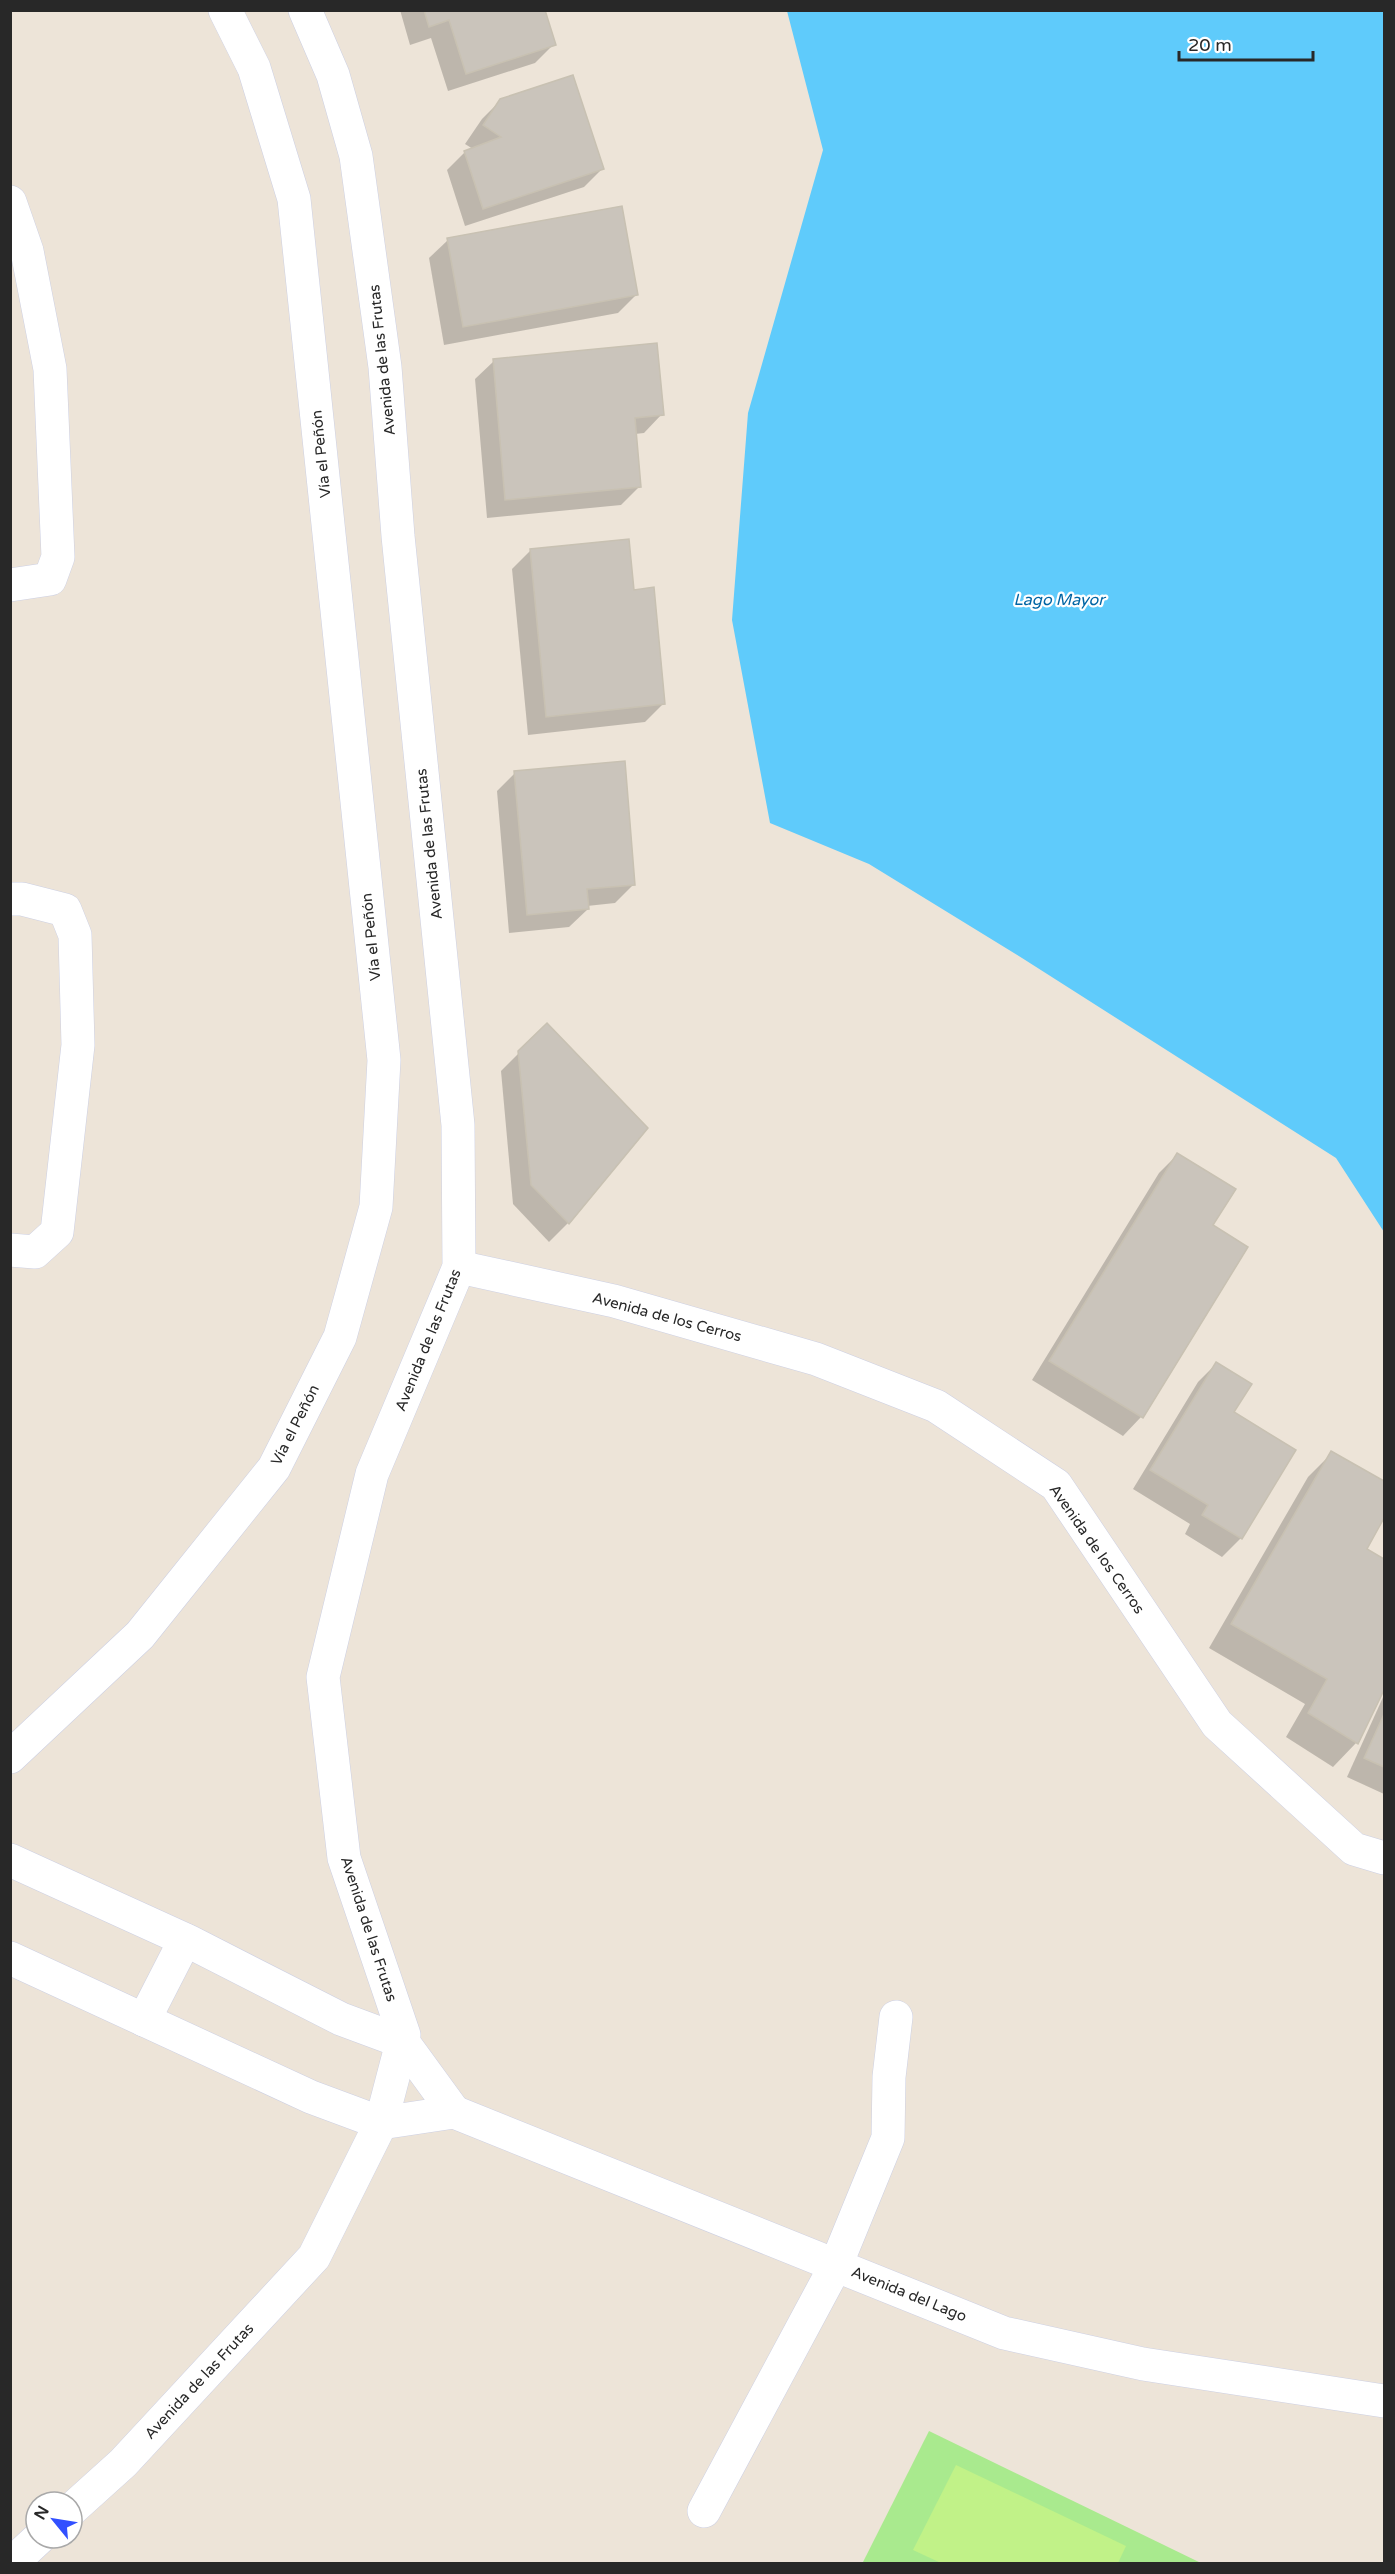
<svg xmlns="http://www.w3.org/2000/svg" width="1395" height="2574" font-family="'Varela Round',sans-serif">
	<rect width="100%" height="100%" fill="#ede4d8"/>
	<path fill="#a9ea8e" d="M929 2431 1201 2563 862 2564Z"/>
	<path fill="#c1f288" d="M956 2465 1126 2546 1118 2563H941L913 2550Z"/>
	<path fill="#5fcbfb" d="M787 11H1384V1232L1336 1158 1022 958 869 864 770 823 732 620 748 413 823 150Z"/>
	<g fill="#0003">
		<path d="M400 10H543L554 44 535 63 448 91 431 38 410 45Z"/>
		<path d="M501 100 603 168 584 187 465 226 447 170 465 152 473 149 465 144 482 119Z"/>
		<path d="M448 240 636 295 618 313 444 345 429 258Z"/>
		<path d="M494 361 662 414 644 433 635 434 640 486 621 505 487 518 475 379Z"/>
		<path d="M530 551 632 591 663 704 645 722 528 735 512 569Z"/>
		<path d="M515 773 633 885 615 903 587 906 588 909 569 927 509 933 497 791Z"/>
		<path d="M547 1025 646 1128 568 1223 549 1242 513 1204 501 1071Z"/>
		<path d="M1177 1155 1211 1226 1246 1248 1141 1417 1123 1436 1032 1380 1159 1173Z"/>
		<path d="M1217 1363 1232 1413 1294 1450 1241 1538 1222 1557 1185 1534 1190 1524 1133 1489 1198 1382Z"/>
		<path d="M1332 1453 1384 1483V1515L1365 1549 1384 1560V1687L1356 1743 1333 1767 1286 1737 1305 1704 1209 1648 1308 1477Z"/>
		<path d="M1384 1695V1794L1347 1777Z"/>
	</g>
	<g fill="#cac4bb" stroke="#c8c1b2" stroke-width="1.5">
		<path d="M424 10H545L556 45 466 74 449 20 429 27Z"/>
		<path d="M573 75 604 169 483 209 464 151 501 137 483 125 500 99Z"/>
		<path d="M622 206 638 295 463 327 447 238Z"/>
		<path d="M657 343 664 415 635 418 641 487 505 500 493 359Z"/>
		<path d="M629 539 634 590 654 587 665 704 546 717 530 549Z"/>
		<path d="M625 761 635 885 587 889 589 909 527 915 514 771Z"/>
		<path d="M547 1023 648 1128 569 1224 531 1185 518 1051Z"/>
		<path d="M1177 1153 1236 1189 1213 1225 1248 1247 1143 1418 1049 1361Z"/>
		<path d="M1216 1362 1252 1384 1234 1412 1296 1450 1242 1539 1202 1515 1208 1505 1150 1470Z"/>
		<path d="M1331 1451 1384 1481V1518L1367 1549 1384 1559V1690L1358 1744 1308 1713 1327 1679 1231 1624Z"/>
		<path d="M1384 1714V1767L1364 1758Z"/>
	</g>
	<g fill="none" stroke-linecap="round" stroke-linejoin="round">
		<defs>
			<g id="minor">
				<path d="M10 202 27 251 50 369 58 557 50 579 10 585"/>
				<path d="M10 899H22L65 910 75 935 78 1045 57 1232 35 1252 10 1250"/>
				<path d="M459 1267 614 1301 816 1359 936 1406 1056 1485 1217 1724 1354 1849 1384 1858"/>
				<path d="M10 1757 140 1635 274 1468 340 1337 376 1207 384 1060 294 199 254 68 225 10"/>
				<path d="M10 1860 188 1941 341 2019 403 2042 454 2112"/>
				<path d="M10 1958 311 2097 381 2123 454 2112 1004 2333 1143 2364 1384 2401"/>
				<path d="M144 2020 185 1940"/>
				<path d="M72 2509 123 2463 314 2257 381 2123 404 2035 344 1858 323 1677 372 1474 459 1267 458 1125 398 536 385 367 356 156 333 75 305 10"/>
				<path d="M704 2511 836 2265 888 2138 889 2077 896 2017"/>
				<path d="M11 2564 39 2538"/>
			</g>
		</defs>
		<use href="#minor" stroke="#cdd0e3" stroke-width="34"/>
		<use href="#minor" stroke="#fff" stroke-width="33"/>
	</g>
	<g text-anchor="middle" stroke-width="4.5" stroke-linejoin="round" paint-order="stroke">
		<g font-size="15" fill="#282828" stroke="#fff">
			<text transform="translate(382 360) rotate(-96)" y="5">Avenida de las Frutas</text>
			<text transform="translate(321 454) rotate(-96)" y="5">Vía el Peñón</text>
			<text transform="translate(429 844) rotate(-96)" y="5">Avenida de las Frutas</text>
			<text transform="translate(371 937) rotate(-96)" y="5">Vía el Peñón</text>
			<text transform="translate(667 1317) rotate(15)" y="5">Avenida de los Cerros</text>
			<text transform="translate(428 1340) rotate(-68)" y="5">Avenida de las Frutas</text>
			<text transform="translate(295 1425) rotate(-63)" y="5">Vía el Peñón</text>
			<text transform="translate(1097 1549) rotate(55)" y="5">Avenida de los Cerros</text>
			<text transform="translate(369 1929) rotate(72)" y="5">Avenida de las Frutas</text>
			<text transform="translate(909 2294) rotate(22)" y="5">Avenida del Lago</text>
			<text transform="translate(199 2381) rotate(-47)" y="5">Avenida de las Frutas</text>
		</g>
		<g font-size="16" font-style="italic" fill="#0065a4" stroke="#fff">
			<text x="1059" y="605">Lago Mayor</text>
		</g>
	</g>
	<rect width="1395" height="2574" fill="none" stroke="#282828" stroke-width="24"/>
	<g transform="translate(54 2520) rotate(300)"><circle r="28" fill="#ffffff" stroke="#a9a9a9" stroke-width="1.5"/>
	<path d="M0-4.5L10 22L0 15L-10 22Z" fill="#3250ff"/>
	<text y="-9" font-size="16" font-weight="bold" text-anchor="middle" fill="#282828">N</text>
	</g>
	<path d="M1179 51v9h134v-9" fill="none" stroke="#282828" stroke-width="3"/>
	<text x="1188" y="51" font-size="18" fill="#282828" stroke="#ffffff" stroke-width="4.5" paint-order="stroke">20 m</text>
</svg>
